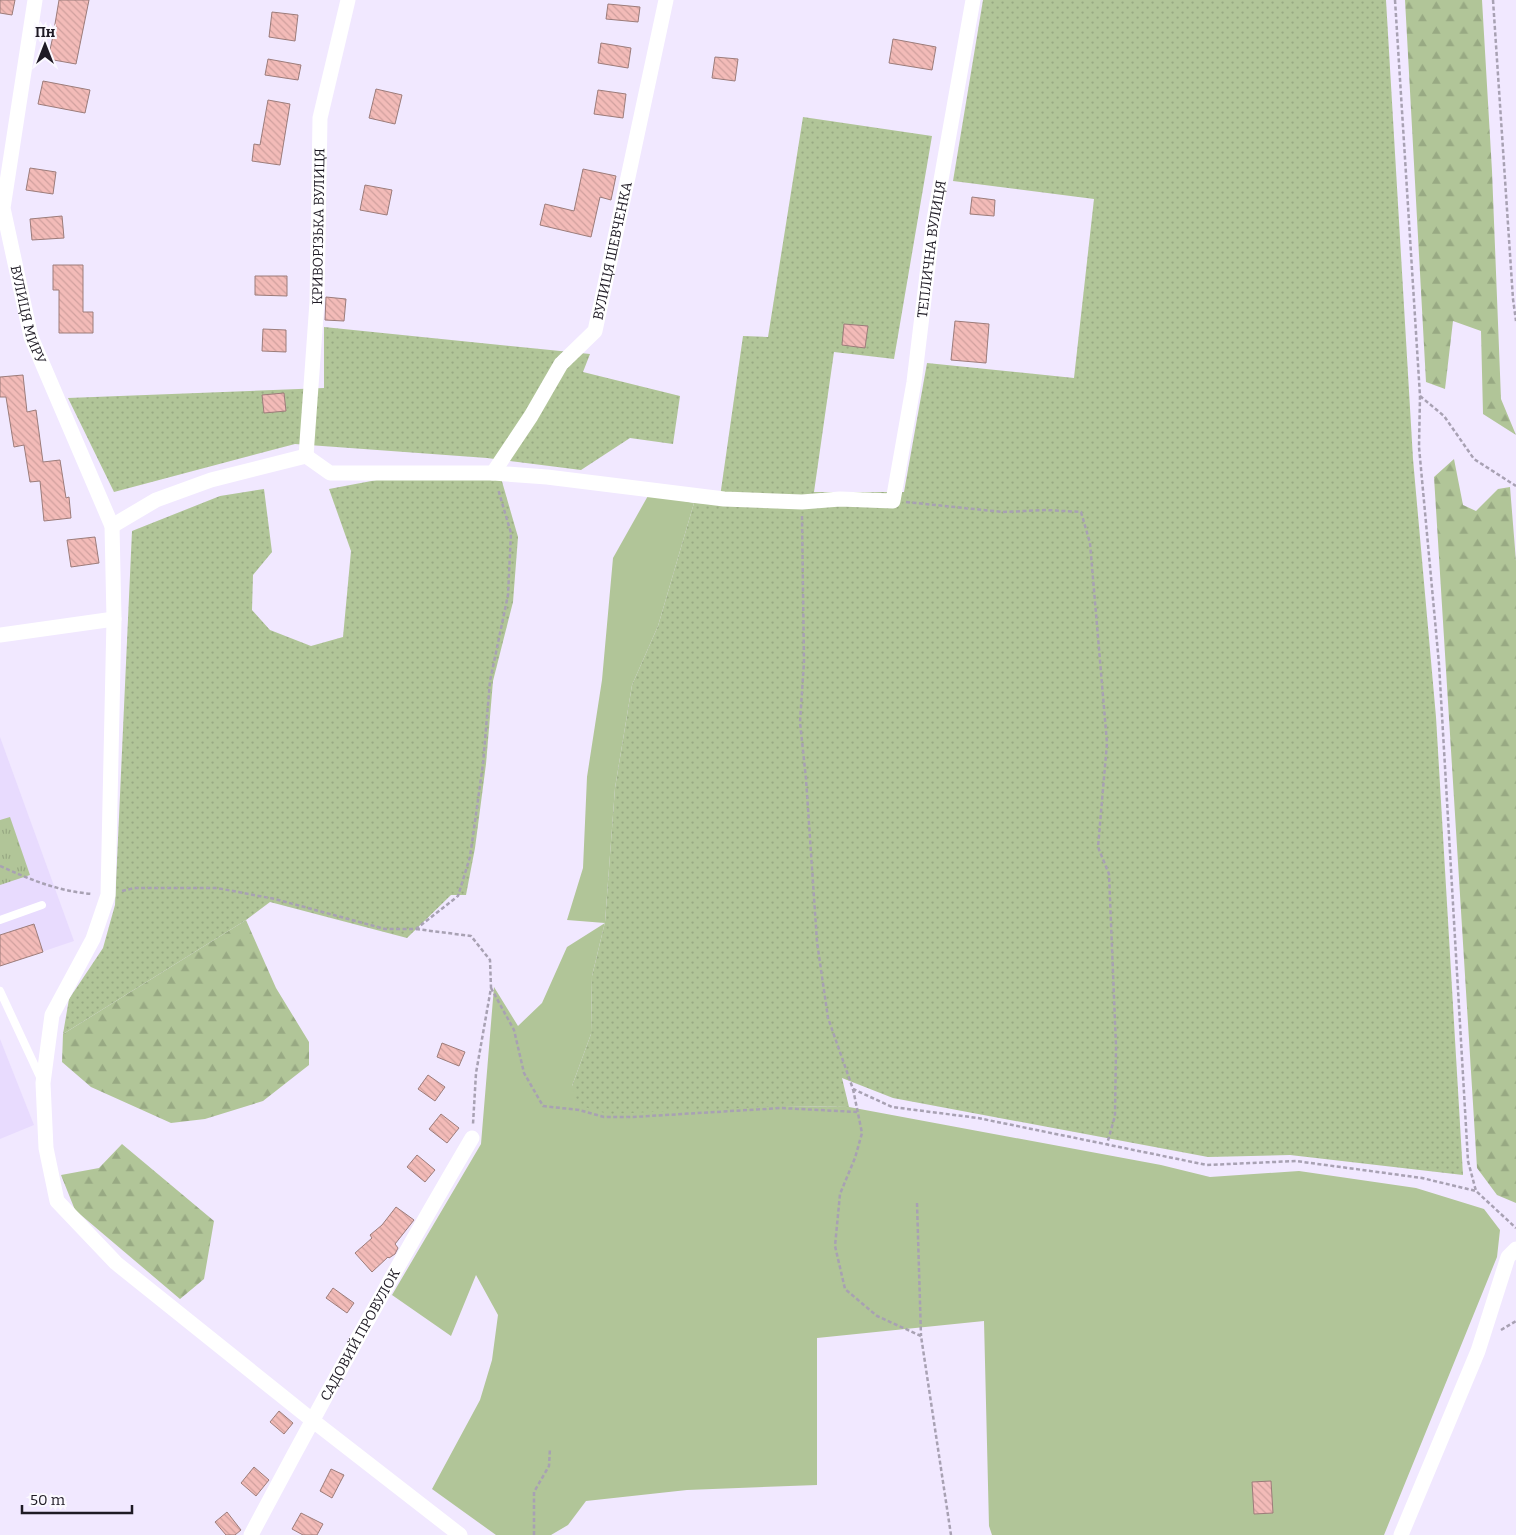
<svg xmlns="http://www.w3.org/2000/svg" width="1516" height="1535" font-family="Bitter,serif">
	<defs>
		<pattern id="forest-firs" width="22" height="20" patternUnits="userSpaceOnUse" patternTransform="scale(1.25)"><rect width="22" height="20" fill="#b1c598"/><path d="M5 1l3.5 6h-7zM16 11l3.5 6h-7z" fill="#98a983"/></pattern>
		<pattern id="park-tufts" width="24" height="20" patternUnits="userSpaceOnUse" patternTransform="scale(1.25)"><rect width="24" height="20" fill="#b1c598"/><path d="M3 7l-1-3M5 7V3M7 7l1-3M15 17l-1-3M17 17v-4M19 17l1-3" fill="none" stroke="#98a983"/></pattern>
		<pattern id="garden-dots" width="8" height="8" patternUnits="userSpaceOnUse" patternTransform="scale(1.25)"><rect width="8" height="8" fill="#b1c598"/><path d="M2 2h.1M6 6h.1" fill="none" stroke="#98a983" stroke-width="1.8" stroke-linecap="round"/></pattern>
		<pattern id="building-back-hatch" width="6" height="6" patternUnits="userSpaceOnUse" patternTransform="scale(1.25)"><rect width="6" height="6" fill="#f3bbb8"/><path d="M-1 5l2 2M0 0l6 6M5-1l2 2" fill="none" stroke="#d0a09e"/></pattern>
	</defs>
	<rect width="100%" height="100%" fill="#f1e8ff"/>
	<g fill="#e8dbfe">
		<path d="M0 737 74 941 0 966Z"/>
		<path d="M0 1039 34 1125 0 1139Z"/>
	</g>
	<path fill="#b1c598" d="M649 494 694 503 658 626 632 685 615 788 605 922 592 976 591 1034 572 1086 785 1106 849 1107 1161 1165 1210 1177 1299 1171 1416 1188 1484 1209 1500 1230 1497 1257 1384 1535H992L989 1526 984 1321 817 1338V1485L687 1490 586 1501 568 1525 551 1535H496L432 1489 480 1400 492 1360 498 1315 476 1275 451 1336 392 1295 481 1144 494 987 518 1026 542 1003 567 947 605 923 567 920 583 868 587 777 602 680 613 558Z"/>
	<g fill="url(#forest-firs)">
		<path d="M1405 0H1482L1492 171 1501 399 1516 435 1483 414 1481 331 1453 321 1445 389 1426 382Z"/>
		<path d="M1454 459 1463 505 1476 511 1498 489 1510 487 1516 561V1203L1497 1195 1477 1168 1434 477Z"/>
		<path d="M246 920 276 988 309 1042V1065L263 1101 205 1119 171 1123 91 1087 62 1062 63 1034Z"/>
		<path d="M122 1144 214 1221 204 1279 180 1299 75 1210 61 1175 99 1168Z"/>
	</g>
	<path fill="url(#park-tufts)" d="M10 817 30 875 0 885V820Z"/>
	<g fill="url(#garden-dots)">
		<path d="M983 0H1386L1413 459 1436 717 1463 1175 1290 1155 1208 1157 893 1098 842 1078 849 1107 785 1106 608 1114 578 1105 572 1086 591 1034 592 976 605 922 615 788 632 685 658 626 694 503 719 504 743 336 768 337 803 117 932 136 894 359 834 352 814 492H904L927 363 1074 378 1094 199 953 181Z"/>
		<path d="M324 327 590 354 583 372 680 396 673 444 630 438 581 470 487 458 295 444 114 492 68 398 324 388Z"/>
		<path d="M501 478 518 537 513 602 493 681 486 764 475 848 466 895H451L407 938 270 902 246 920 63 1034 69 999 103 948 115 905 132 531 220 496 264 489 272 552 253 575 252 610 270 630 311 646 343 637 351 551 329 489 382 479Z"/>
	</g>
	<g fill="url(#building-back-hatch)" stroke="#9c7c7a">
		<path d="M0 0H15L12 15 0 13Z"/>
		<path d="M59 0H89L76 64 48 59 53 36Z"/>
		<path d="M608 4 640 7 638 22 606 19Z"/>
		<path d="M272 12 298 15 295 41 269 37Z"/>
		<path d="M893 39 936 47 932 70 889 63Z"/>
		<path d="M601 43 631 48 628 68 598 63Z"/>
		<path d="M715 57 738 59 735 81 712 78Z"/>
		<path d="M268 59 301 65 298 80 265 75Z"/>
		<path d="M43 81 90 90 85 113 38 104Z"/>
		<path d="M376 89 402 95 395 124 369 118Z"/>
		<path d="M598 90 626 94 623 118 594 114Z"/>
		<path d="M268 100 290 104 280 165 252 161 254 144 260 145Z"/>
		<path d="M30 168 56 172 53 194 26 190Z"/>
		<path d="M583 169 616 176 611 200 600 197 591 237 540 225 545 204 574 211Z"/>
		<path d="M365 185 392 190 387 215 360 210Z"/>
		<path d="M972 197 995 200 994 216 970 214Z"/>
		<path d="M62 216 64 238 32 240 30 219Z"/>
		<path d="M53 265H83V312H93V333H59V290H53Z"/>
		<path d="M255 276H287V296L255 295Z"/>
		<path d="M326 297 346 299 344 321 325 320Z"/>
		<path d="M955 321 989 324 986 363 951 360Z"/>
		<path d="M844 324 868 326 865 348 842 345Z"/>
		<path d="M263 329 286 330V352L262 351Z"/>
		<path d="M23 375 27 412 36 410 43 462 60 460 66 498 69 497 71 518 44 521 40 481 30 482 24 445 14 447 6 397H0V377Z"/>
		<path d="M284 393 286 411 264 413 262 395Z"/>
		<path d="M95 537 99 563 71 567 67 540Z"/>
		<path d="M34 924 43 952 0 966V935Z"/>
		<path d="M442 1043 465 1052 459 1066 437 1057Z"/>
		<path d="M428 1075 445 1087 435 1101 418 1089Z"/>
		<path d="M441 1114 459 1128 447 1143 429 1129Z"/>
		<path d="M417 1155 435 1170 425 1182 407 1167Z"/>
		<path d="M396 1207 414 1220 395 1244 398 1248 395 1254 389 1258 388 1257 372 1272 355 1253 372 1238 370 1235 382 1225Z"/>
		<path d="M333 1288 354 1303 347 1313 326 1298Z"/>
		<path d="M279 1411 293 1423 284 1434 270 1422Z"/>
		<path d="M254 1467 269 1480 256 1496 241 1483Z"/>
		<path d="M331 1469 344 1475 332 1498 320 1491Z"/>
		<path d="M1271 1481 1273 1513 1254 1514 1252 1482Z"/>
		<path d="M227 1512 241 1530 235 1535H226L215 1522Z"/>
		<path d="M301 1513 323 1524 317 1535H303L292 1529Z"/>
	</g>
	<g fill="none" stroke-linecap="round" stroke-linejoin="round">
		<g stroke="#a8a1b3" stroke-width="2.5" stroke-dasharray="4 2.5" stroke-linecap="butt">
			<path d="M1395 0 1420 396 1419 447 1439 664 1468 1161 1476 1191"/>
			<path d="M1493 0 1513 299 1516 321"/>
			<path d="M1420 396 1444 416 1474 459 1516 486"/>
			<path d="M906 502 1003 512 1046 510 1081 512 1090 543 1107 743 1098 847 1109 874 1116 1046 1115 1116 1107 1144"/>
			<path d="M802 516 804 662 800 722 806 779 817 942 828 1018 853 1089 892 1107 978 1118 1207 1165 1296 1161 1422 1178 1476 1191 1516 1228"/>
			<path d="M0 866C31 880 58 891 92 894"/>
			<path d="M122 891 134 888H217L275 899 385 929H416L458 896 470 857 483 764 490 681 508 595 511 533 498 489"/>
			<path d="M416 929 471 936 490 960 491 988 476 1073 473 1124"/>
			<path d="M491 988 514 1030 524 1073 543 1106 579 1110 604 1117H633L781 1108 857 1112"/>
			<path d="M853 1089 862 1133 855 1158 840 1194 835 1246 845 1289 877 1316 921 1336 951 1535"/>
			<path d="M917 1203 921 1336"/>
			<path d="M1501 1330 1516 1321"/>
			<path d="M534 1535V1492L549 1466 550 1448"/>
		</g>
		<g stroke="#fff" stroke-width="8">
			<path d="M0 920 42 905"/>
			<path d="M0 991 41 1079"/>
		</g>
		<g stroke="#fff" stroke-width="15">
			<path id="s1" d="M35 0 3 208 31 337 112 526 114 619 108 895 93 939 52 1015 43 1083 46 1148 57 1201 116 1263 312 1420 460 1535"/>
			<path id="s2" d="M306 456 330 473H493L547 477 724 499 802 502 840 499 893 501 914 382 933 225 973 0"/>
			<path id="s3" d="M306 456 317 302 320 118 348 0"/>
			<path id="s4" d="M493 473 531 416 561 364 595 331 666 0"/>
			<path d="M112 526 156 500 211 480 306 456"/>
			<path d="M0 635 114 619"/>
			<path id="s5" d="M251 1535C322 1401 395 1269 472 1138"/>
			<path d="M1401 1535 1478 1351 1508 1257 1516 1249"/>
		</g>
	</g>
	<g text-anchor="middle" stroke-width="4" stroke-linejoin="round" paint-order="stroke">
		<g font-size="14" fill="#1e1a24" stroke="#fbf9ff">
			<text dy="5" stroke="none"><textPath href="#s3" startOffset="230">КРИВОРІЗЬКА ВУЛИЦЯ</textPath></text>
			<text dy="5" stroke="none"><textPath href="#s2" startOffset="849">ТЕПЛИЧНА ВУЛИЦЯ</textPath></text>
			<text dy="5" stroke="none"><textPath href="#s4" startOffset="258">ВУЛИЦЯ ШЕВЧЕНКА</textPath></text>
			<text dy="5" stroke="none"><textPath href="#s1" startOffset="320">ВУЛИЦЯ МИРУ</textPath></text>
			<text dy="5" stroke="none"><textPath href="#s5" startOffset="228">САДОВИЙ ПРОВУЛОК</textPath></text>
		</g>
	</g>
	<g transform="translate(45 45)" stroke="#fbf9ff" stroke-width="4" paint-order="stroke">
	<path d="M0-4L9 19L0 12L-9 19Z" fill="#1e1a24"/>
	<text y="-8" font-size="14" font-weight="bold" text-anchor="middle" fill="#1e1a24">Пн</text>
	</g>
	<path d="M22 1505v8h110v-8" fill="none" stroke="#1e1a24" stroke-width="2.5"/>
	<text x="30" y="1505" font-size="15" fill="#1e1a24" stroke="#fbf9ff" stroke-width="4" paint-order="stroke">50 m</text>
</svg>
